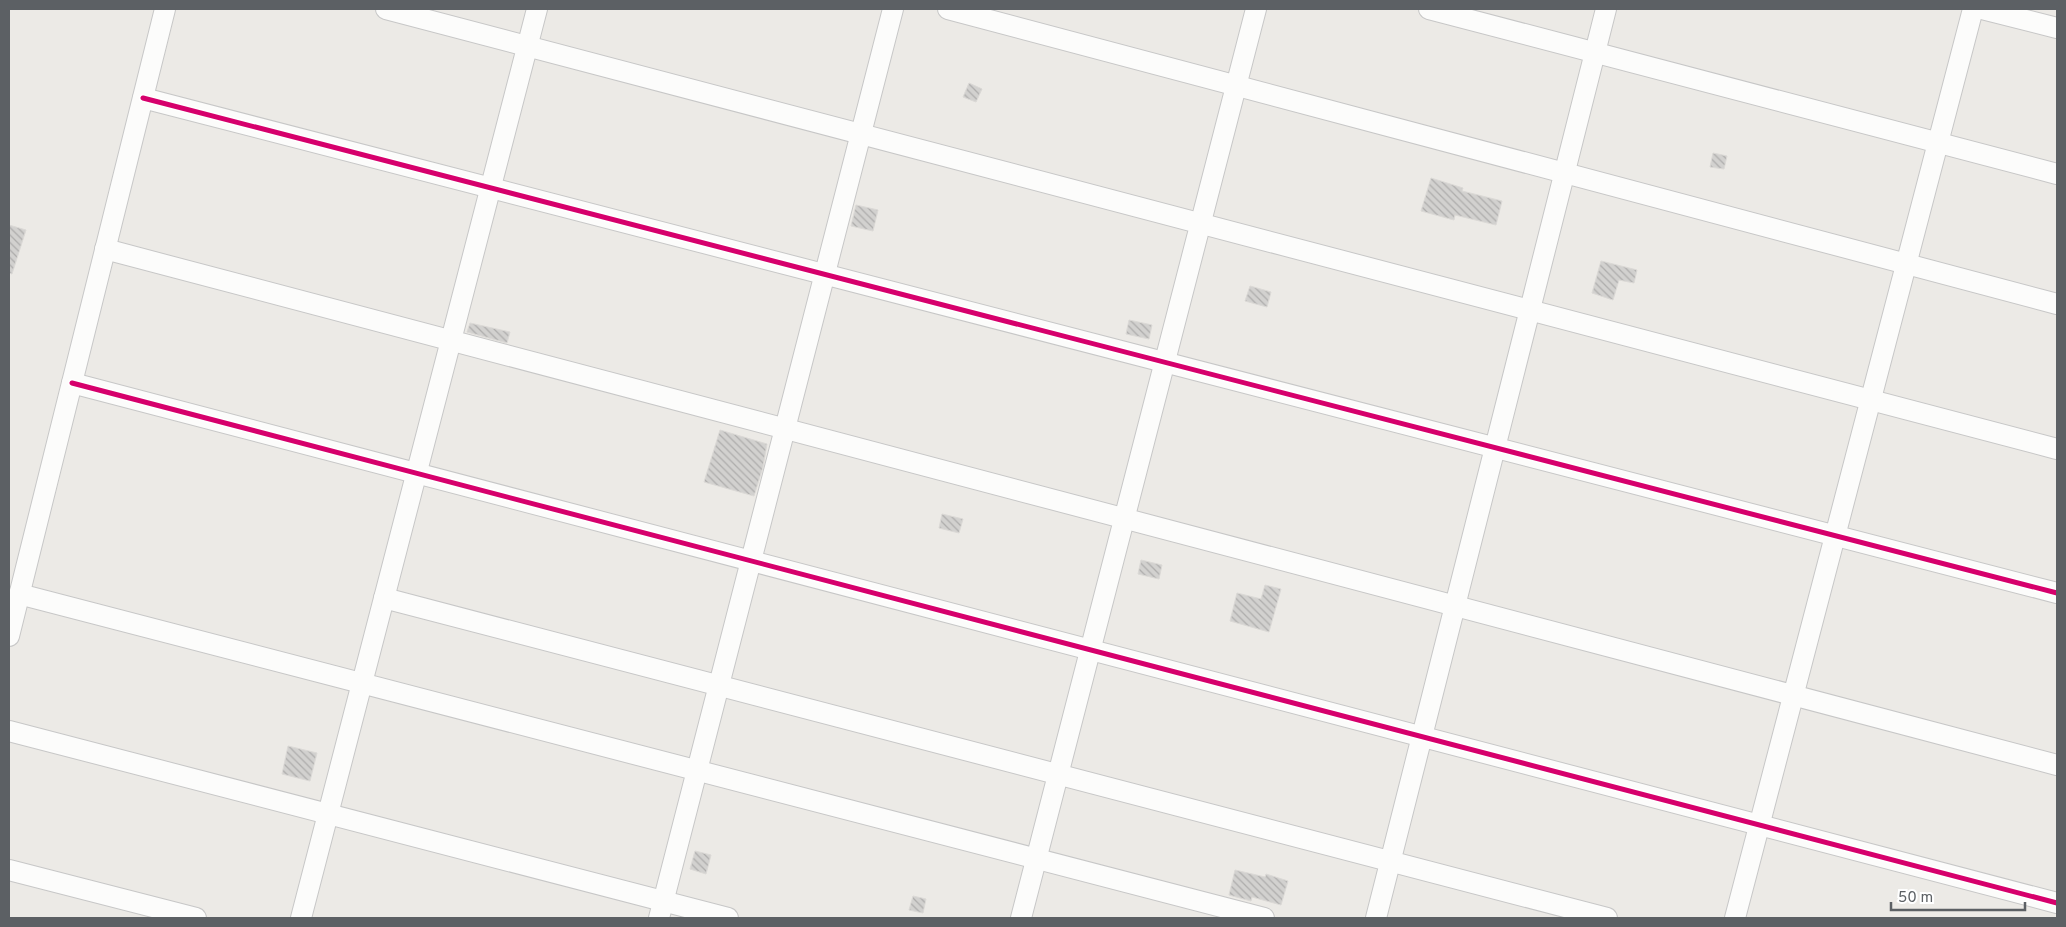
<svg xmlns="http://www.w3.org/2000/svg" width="2066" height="927" font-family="Overpass,sans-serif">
	<defs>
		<pattern id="building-back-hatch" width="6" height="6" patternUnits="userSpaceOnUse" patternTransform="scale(1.25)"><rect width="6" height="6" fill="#d2d1cf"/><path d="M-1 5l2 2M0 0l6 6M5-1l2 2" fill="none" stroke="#aeadac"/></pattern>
	</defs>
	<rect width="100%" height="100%" fill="#eceae6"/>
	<g fill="url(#building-back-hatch)" stroke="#dbd9d6">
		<path d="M969 83 982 89 976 102 963 97Z"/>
		<path d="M1713 153 1727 156 1724 169 1710 167Z"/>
		<path d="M1431 178 1463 188 1462 191 1502 201 1496 225 1455 215 1454 220 1421 211Z"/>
		<path d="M856 205 878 210 873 231 851 226Z"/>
		<path d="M9 225 26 230 12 274 9 273Z"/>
		<path d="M1601 261 1637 270 1634 283 1619 280 1613 300 1592 293Z"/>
		<path d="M1250 286 1271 292 1267 307 1245 301Z"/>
		<path d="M1129 320 1152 325 1149 339 1126 334Z"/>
		<path d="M470 323 510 332 507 343 467 332Z"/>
		<path d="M720 430 767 444 763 467 754 496 704 482Z"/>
		<path d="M942 514 963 519 959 533 939 528Z"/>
		<path d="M1141 560 1162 565 1159 579 1138 574Z"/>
		<path d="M1265 585 1281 589 1269 632 1230 621 1237 593 1261 599Z"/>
		<path d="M288 746 317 753 310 781 282 774Z"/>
		<path d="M695 851 711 855 706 874 690 869Z"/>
		<path d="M1235 870 1265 877 1266 874 1288 881 1281 905 1252 897 1251 901 1229 895Z"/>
		<path d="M913 896 926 899 923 913 909 910Z"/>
	</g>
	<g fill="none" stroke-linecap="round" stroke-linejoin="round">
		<defs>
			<g id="minor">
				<path d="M386 9 2057 449"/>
				<path d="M948 9 2057 304"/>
				<path d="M1429 9 2057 174"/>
				<path d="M1982 9 2057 28"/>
				<path d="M143 98 2057 593"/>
				<path d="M105 249 2057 765"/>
				<path d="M72 383 2057 903"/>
				<path d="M19 594 1264 918"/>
				<path d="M384 598 1607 918"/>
				<path d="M9 636 165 9"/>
				<path d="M9 731 728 918"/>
				<path d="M9 870 196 918"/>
				<path d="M301 918 537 9"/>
				<path d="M659 918 893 9"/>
				<path d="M1021 918 1256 9"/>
				<path d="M1376 918 1606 9"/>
				<path d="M1735 918 1973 9"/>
			</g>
		</defs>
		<use href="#minor" stroke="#c7c7c7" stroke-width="22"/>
		<use href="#minor" stroke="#fcfcfb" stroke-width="20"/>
		<defs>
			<g id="cycleway">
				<path d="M143 98 2057 593"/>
				<path d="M72 383 2057 903"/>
			</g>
		</defs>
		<use href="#cycleway" stroke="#fff" stroke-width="8"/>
		<use href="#cycleway" stroke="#d6006c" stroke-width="5"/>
	</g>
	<rect width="2066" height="927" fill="none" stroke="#5c6064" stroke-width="20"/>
	<path d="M1891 902v8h134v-8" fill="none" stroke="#5c6064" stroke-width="2.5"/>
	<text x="1898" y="902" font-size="15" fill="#5c6064" stroke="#ffffff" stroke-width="4" paint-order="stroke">50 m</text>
</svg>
